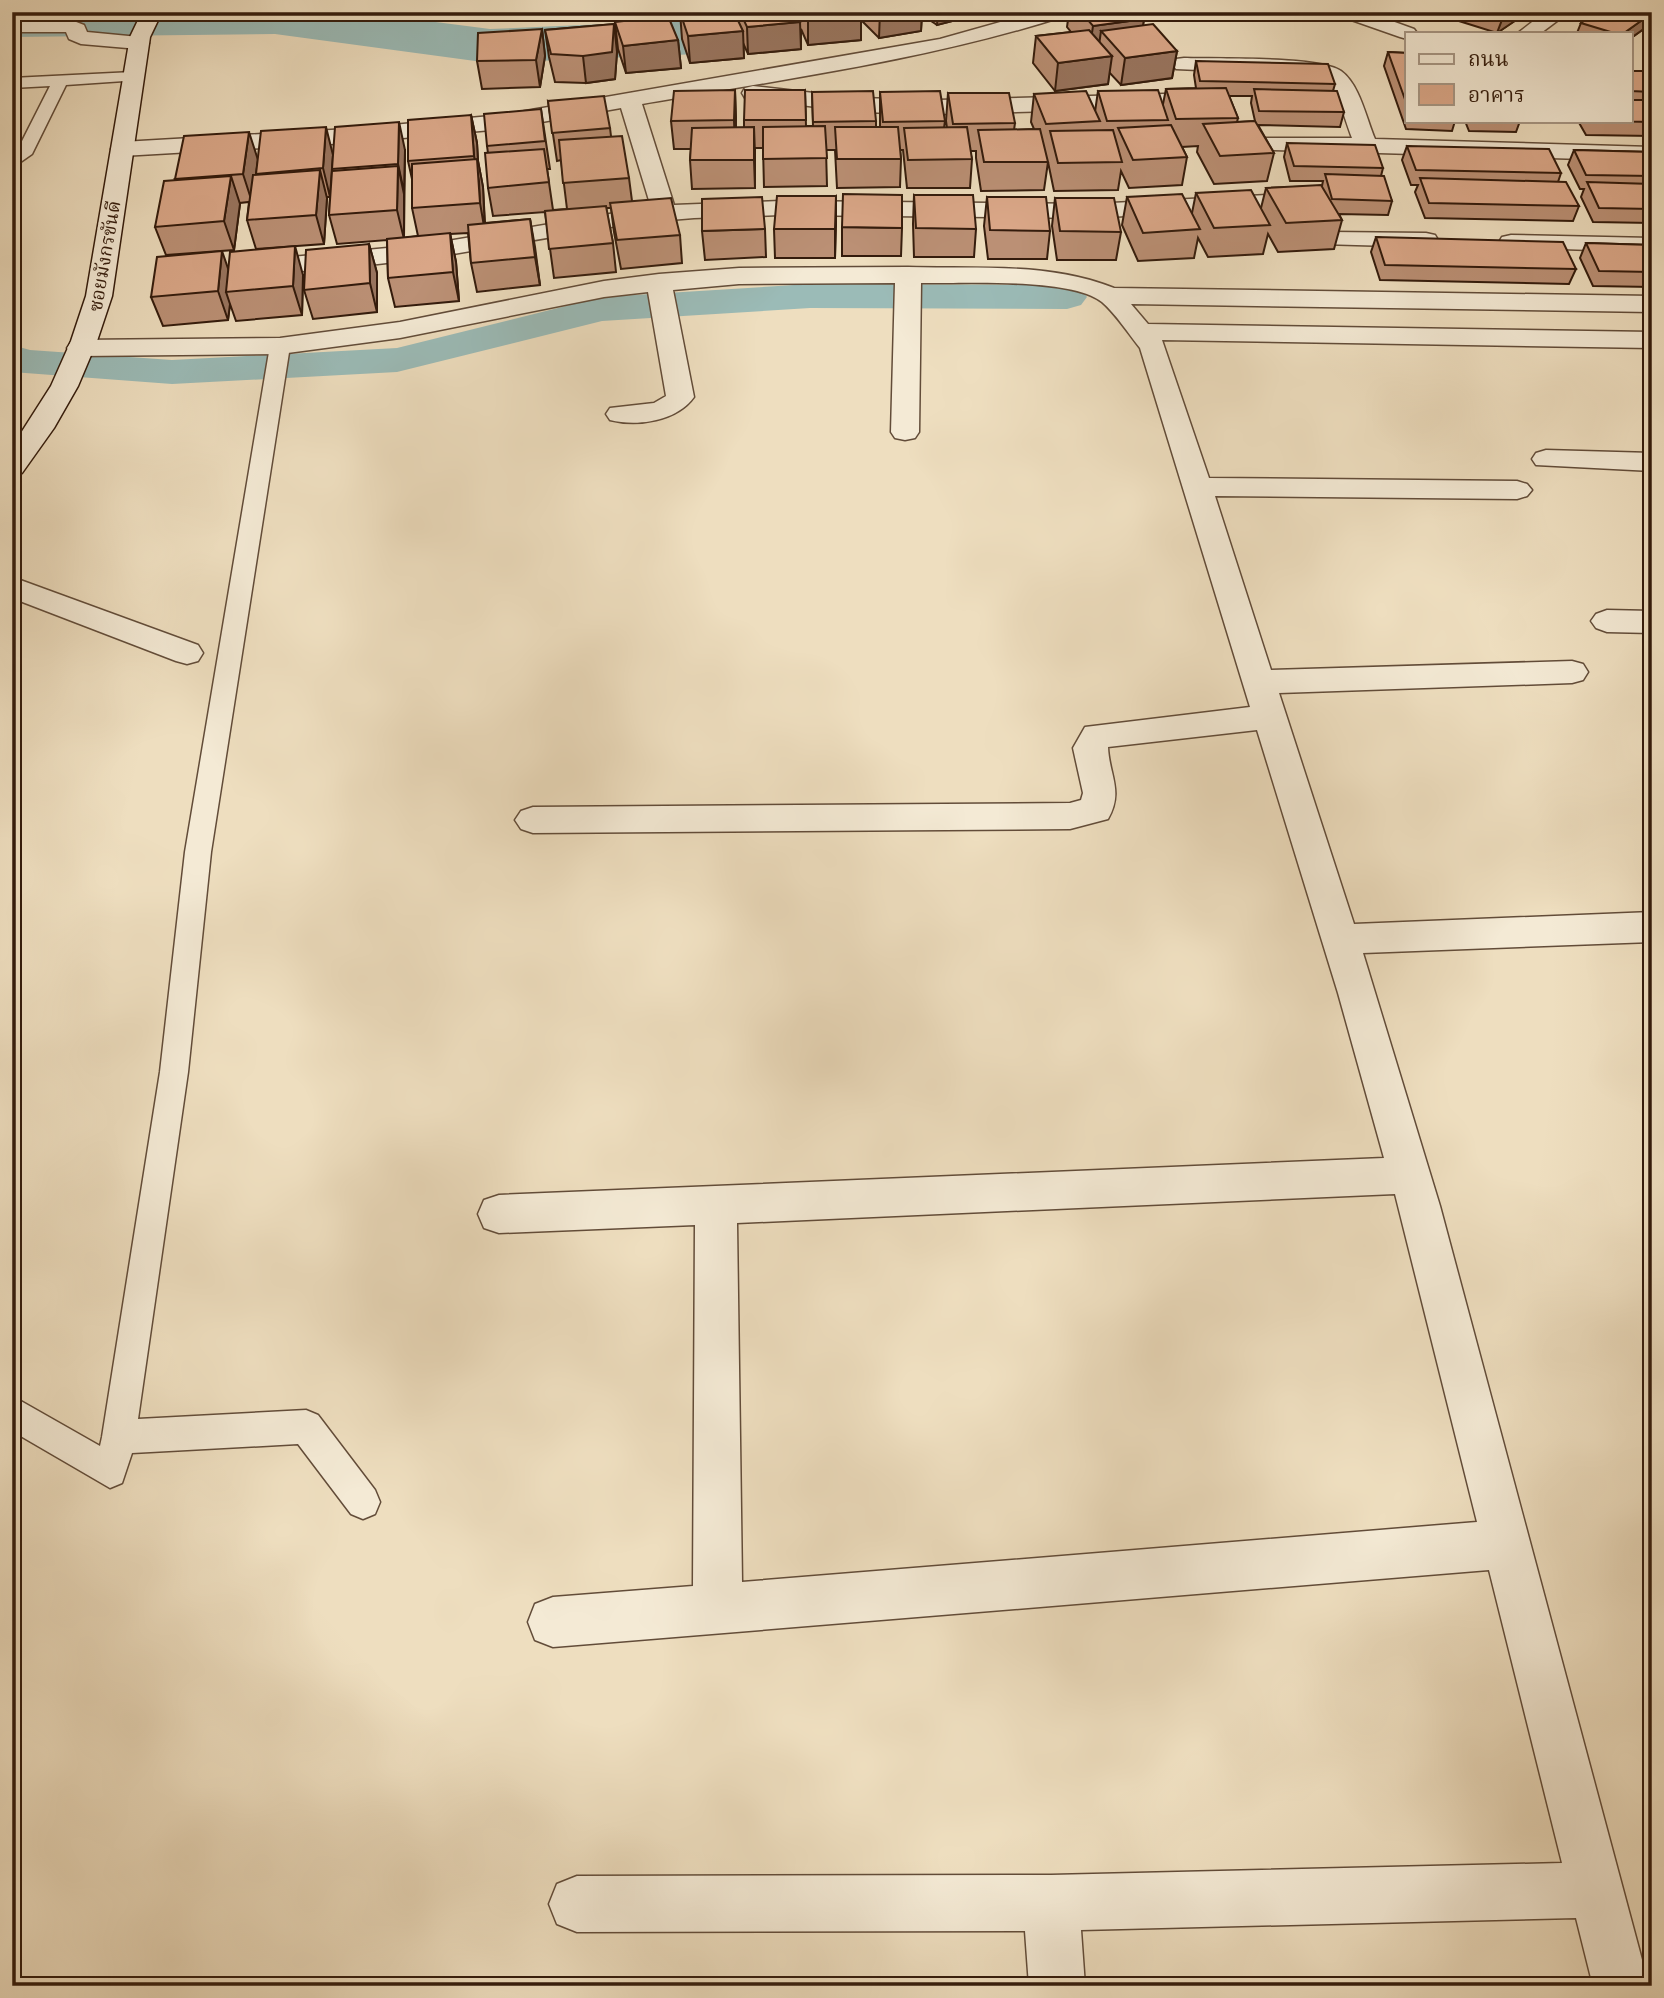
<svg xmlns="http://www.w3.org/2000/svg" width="1664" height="1998" font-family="'IM FELL Double Pica','Noto Serif Thai',serif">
	<rect width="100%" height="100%" fill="#eedebf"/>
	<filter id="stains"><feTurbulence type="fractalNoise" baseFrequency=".00286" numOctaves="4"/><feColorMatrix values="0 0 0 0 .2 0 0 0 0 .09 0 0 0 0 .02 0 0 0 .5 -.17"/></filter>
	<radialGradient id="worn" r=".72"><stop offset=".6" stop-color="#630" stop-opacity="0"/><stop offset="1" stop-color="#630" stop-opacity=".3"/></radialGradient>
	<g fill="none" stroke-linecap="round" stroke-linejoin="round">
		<path fill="#9bbbb7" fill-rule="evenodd" d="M810 284 1067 285 1081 289 1087 297 1081 305 1067 309 810 308 602 321 397 372 172 384 12 372V345L30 350 172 360 397 348 602 297Z"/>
		<path fill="#9bbbb7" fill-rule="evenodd" d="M12 12H358L490 29 719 19 746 12H836L828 24 721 53 490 63 275 34 12 37Z"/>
		<defs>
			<g id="lane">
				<path d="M133 72 141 77 139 80 66 85 32 154 12 168V155L17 151 50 86 12 88V78Z"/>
				<path d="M280 340 290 346 211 852 188 1072 138 1419 306 1410 318 1415 375 1490 380 1502 375 1514 363 1519 351 1514 298 1444 132 1453 122 1483 110 1488 12 1431V1396L100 1446 102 1437 160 1072 185 852 270 346Z"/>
			</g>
			<g id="street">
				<path d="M1036 12H1068L1065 16C928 60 784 79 642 104L674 205 780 201 1092 204 1267 195 1275 197 1279 202 1275 207 1092 218 780 215 694 218 634 223 430 258 343 268 247 275 238 272 234 267 238 262 430 244 651 207 621 108 502 129 348 143 122 156 114 154 111 149 114 144 122 142 348 129 502 115 940 39Z"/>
				<path d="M1337 12H1367L1414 29 1417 33H1407V39L1400 37 1340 16Z"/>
				<path d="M1545 12H1569L1541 33H1518Z"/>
				<path d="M12 20H71L84 25 87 32 139 37 146 39 149 43 146 47 139 49 81 44 69 39 66 32H12Z"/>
				<path d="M1184 58C1214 59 1321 56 1341 71 1360 85 1366 118 1375 139L1652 147V161L1274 150 1266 148 1263 143 1266 138H1352C1343 115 1338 84 1313 75L1176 69 1173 64 1176 59Z"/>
				<path d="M753 86 857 98 938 100 1164 94 1172 96 1175 101 1172 106 1164 108 938 114 857 112 745 98 742 93 745 88Z"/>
				<path d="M1330 232 1426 233 1435 235 1438 240 1435 245 1426 247 1321 244 1318 239 1321 234Z"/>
				<path d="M1511 235 1652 238V252L1502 247 1499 242 1502 237Z"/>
				<path d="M908 267C977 269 1049 262 1114 288L1652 296V312L1131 304 1148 324 1652 332V348L1162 340 1209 478 1517 481 1527 484 1532 490 1527 496 1517 499 1215 496 1271 670 1572 661 1583 664 1588 672 1583 680 1572 683 1279 693 1354 924 1652 912V942L1363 953 1440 1206 1649 1986H1593L1576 1918 1081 1930 1085 1986H1029L1025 1931 577 1932 557 1924 549 1904 557 1884 577 1876 1051 1875 1562 1863 1489 1570 553 1647 535 1640 528 1622 535 1604 553 1597 693 1586 695 1225 499 1233 484 1228 478 1214 484 1200 499 1195 1384 1158 1338 993 1257 730 1108 747C1109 775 1124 791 1108 819L1070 829 533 833 521 829 515 820 521 811 533 807 1070 803 1081 800 1083 793 1073 748 1085 727 1250 707 1140 348C1128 333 1116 314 1102 302 1070 277 963 284 921 283L919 432 915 438 905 440 895 438 891 432 895 283 739 284 673 290 694 397C677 421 638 427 610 420L606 414 610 408 654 403 666 396 648 292 604 297 400 338 280 354 80 356 71 354 67 348 71 342 80 340 280 338 400 322 604 281 659 274 739 268ZM1395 1194 1477 1522 742 1582 737 1223Z"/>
				<path d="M1546 450 1652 453V471L1536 465 1532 459 1536 453Z"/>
				<path d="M12 577 198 645 203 653 198 661 187 664 176 661 12 598Z"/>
				<path d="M1607 610 1652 611V633L1607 632 1596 628 1591 621 1596 614Z"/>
			</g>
			<path id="secondary" d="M142 12H162L150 37 112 296 97 341 78 386 54 428 22 473 12 476V447L51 386 71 341 86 296 130 37Z"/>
		</defs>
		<use href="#lane" stroke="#624c39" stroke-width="3"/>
		<use href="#street" stroke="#624c39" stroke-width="3"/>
		<use href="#secondary" stroke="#331b0c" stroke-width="3"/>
		<use href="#lane" fill="#f4ead5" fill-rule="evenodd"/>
		<use href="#street" fill="#f4ead5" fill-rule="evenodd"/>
		<use href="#secondary" fill="#f4ead5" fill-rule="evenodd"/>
	</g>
	<g fill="#bb9075" stroke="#331b0c" stroke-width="2" fill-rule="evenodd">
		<path d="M680 12 737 18V12H795L798 16 797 12H981L980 14 937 25 922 15 921 31 879 38 861 20V40L808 45 801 29V49L748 54 743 43 744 58 690 63 682 39Z"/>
		<path d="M1069 12H1137L1144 19 1143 25 1177 51 1172 78 1121 85 1109 72 1108 84 1055 91 1033 63 1036 36 1071 32 1067 27Z"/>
		<path d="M1462 12H1528L1497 33 1459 21Z"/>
		<path d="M615 22 678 40 681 68 626 73 618 49Z"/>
		<path d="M1581 23H1652L1631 38V33H1577Z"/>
		<path d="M614 24 617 52 615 79 586 83 555 82 549 57 545 30Z"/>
		<path d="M542 29 545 56 540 87 482 89 477 61Z"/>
		<path d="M1388 52 1407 53V121H1455L1452 131 1406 129 1384 66Z"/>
		<path d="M1196 61 1335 84 1333 91 1344 112 1340 127 1258 125 1274 153 1267 181 1214 184 1197 152 1198 146 1182 147 1187 157 1182 185 1129 188 1121 171 1118 190 1054 191 1048 162 1044 190 981 191 976 158V151H970L972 159 970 188H907L903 150H900L901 159 900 187 837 188 835 150H826L827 186 764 187 763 148H755V188L692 189 690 160 691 149H674L671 121 735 90 736 128H744V120L805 90 806 126H813L812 92 876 121V127H880V92L945 121 944 128H947L946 121 948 93 1015 123 1014 130 1034 129 1031 122 1034 94 1095 112 1098 91 1163 104 1166 89 1196 88 1194 75ZM1229 96H1252L1251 103 1255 121 1237 122 1238 118Z"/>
		<path d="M1631 71H1652V136L1586 135 1578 121H1631Z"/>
		<path d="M548 101 610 128 611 136 629 178 632 201 680 235 682 263 621 269 614 232 611 208H606L613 243 616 272 554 278 545 212 493 216 488 188V153L487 146 541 109 550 169H547L553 210 567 209 561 160 557 161Z"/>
		<path d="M471 115 477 143 478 161 483 187 485 223 530 219 540 285 477 292 471 263 468 233 450 234 456 262 459 301 395 307 388 278 387 240 337 244 329 215 330 197H327L324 244 256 249 247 220 249 202 240 203 234 250 166 255 155 227 176 180 175 179 258 160 333 154 405 150 404 238 418 236 412 208V179L408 161Z"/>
		<path d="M1465 121H1520L1516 132 1469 131Z"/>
		<path d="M1287 143 1383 168 1381 176 1392 201 1388 215 1339 214 1342 220 1334 249 1278 252 1268 234 1263 254 1208 257 1198 238 1194 258 1138 261 1122 225 1127 197 1192 213 1196 193 1261 208 1266 188 1322 186 1323 181H1290L1284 157Z"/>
		<path d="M1407 146 1561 173 1558 182 1579 206 1573 221 1425 218 1415 192 1418 185H1411L1402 160Z"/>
		<path d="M1574 150 1652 152V223L1593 222 1581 197 1584 189H1580L1568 165Z"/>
		<path d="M914 195 976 229 974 257H914L913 224Z"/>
		<path d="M836 196 835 258H775L774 229Z"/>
		<path d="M987 197 1050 231 1047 259H988L984 226Z"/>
		<path d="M1055 198 1121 232 1116 260H1057L1052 226Z"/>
		<path d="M842 227 902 228 901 256H842Z"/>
		<path d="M765 229 766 257 705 260 702 231Z"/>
		<path d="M1376 237 1576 269 1569 284 1380 280 1371 252Z"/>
		<path d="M1586 243 1652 245V287L1593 286 1580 258Z"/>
		<path d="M369 244 377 273V312L313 319 304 290Z"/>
		<path d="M228 268 303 275 302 315 236 321 230 304 228 320 163 326 151 297Z"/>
	</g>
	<g fill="#99755f" stroke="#331b0c" stroke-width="2">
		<path d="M880 12H922L921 31 879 38Z"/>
		<path d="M938 12H981L980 14 937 25Z"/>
		<path d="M1513 12H1528L1497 33 1502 20Z"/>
		<path d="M861 13V40L808 45V18Z"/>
		<path d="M1652 13V23L1631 38V33H1624Z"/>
		<path d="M1144 19 1140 46 1101 31 1098 52 1089 53 1093 26Z"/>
		<path d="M800 22 801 49 748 54 747 27Z"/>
		<path d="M614 24 617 52 615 79 586 83 583 56Z"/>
		<path d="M542 29 545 56 540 87 536 60Z"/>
		<path d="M743 31 744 58 690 63 688 36Z"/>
		<path d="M678 40 681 68 626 73 623 46Z"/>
		<path d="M1177 51 1172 78 1121 85 1125 58Z"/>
		<path d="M1112 56 1108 84 1055 91 1058 63Z"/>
		<path d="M735 90 736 118 735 148 734 120Z"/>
		<path d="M471 115 477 143 478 161 483 187 485 232 480 203 479 181 474 156Z"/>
		<path d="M399 122 405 150 404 192 398 164Z"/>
		<path d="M326 127 333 155 330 197 323 168Z"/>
		<path d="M754 127 755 155V188L754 160Z"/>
		<path d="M249 132 258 160 252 202 243 174Z"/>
		<path d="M398 166 404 194V239L397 210Z"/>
		<path d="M320 170 327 198 324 244 316 215Z"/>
		<path d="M231 176 240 204 234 250 224 221Z"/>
		<path d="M836 196V225L835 258V229Z"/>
		<path d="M530 219 535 247 540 285 535 257Z"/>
		<path d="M450 233 456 262 459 301 453 272Z"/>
		<path d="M369 244 377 273V312L370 283Z"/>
		<path d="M295 246 303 275 302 315 293 286Z"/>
		<path d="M222 251 232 280 226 292 230 304 228 320 218 291Z"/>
	</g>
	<g fill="#daa788" stroke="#331b0c" stroke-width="2">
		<path d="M680 12H734L743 31 688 36Z"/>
		<path d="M740 12H795L800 22 747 27Z"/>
		<path d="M805 12H861V13L808 18Z"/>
		<path d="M1081 12H1137L1144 19 1093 26Z"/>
		<path d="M1479 12H1513L1502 20Z"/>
		<path d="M1596 12H1652V13L1624 33H1614L1581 23Z"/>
		<path d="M668 16 678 40 623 46 615 22Z"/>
		<path d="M614 24 612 52 583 56 551 54 545 30Z"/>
		<path d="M1153 24 1177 51 1125 58 1101 31Z"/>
		<path d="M542 29 536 60 477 61 478 33Z"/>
		<path d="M1089 30 1112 56 1058 63 1036 36Z"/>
		<path d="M1388 52 1407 53V105Z"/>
		<path d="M1196 61 1328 64 1335 84 1200 81Z"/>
		<path d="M1631 71H1652V92L1631 91Z"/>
		<path d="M1226 88 1238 118 1176 119 1166 89Z"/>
		<path d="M1254 89 1337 91 1344 112 1259 111Z"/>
		<path d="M735 90 734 120 671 121 674 91Z"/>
		<path d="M745 90H805L806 120H744Z"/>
		<path d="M1158 90 1168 120 1107 121 1098 91Z"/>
		<path d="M873 91 876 121 813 122 812 92Z"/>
		<path d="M940 91 945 121 883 122 880 92Z"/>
		<path d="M1086 91 1100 121 1046 124 1034 94Z"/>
		<path d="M948 93H1009L1015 123 953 124Z"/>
		<path d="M604 96 610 128 552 133 548 101Z"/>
		<path d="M1631 100H1652V122L1601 121H1631Z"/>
		<path d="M541 109 545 141 487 146 484 114Z"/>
		<path d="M471 115 474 156 408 161V120Z"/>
		<path d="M1255 121 1274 153 1220 156 1203 124Z"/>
		<path d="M399 122 398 164 332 169 335 127Z"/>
		<path d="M1171 125 1187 157 1133 160 1118 128Z"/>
		<path d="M825 126 827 158 763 159V127Z"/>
		<path d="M326 127 323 168 256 174 261 131Z"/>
		<path d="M754 127V160H690L692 128Z"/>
		<path d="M835 127H898L901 159H837Z"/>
		<path d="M967 127 972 159 908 160 904 128Z"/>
		<path d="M1040 129 1048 162H984L978 130Z"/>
		<path d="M1113 130 1122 162 1058 163 1050 131Z"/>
		<path d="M249 132 243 174 175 179 184 136Z"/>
		<path d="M622 136 629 178 563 183 559 140Z"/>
		<path d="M1287 143 1375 145 1383 168 1294 166Z"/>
		<path d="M1407 146 1549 149 1561 173 1416 170Z"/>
		<path d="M544 149 549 182 488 188 485 153Z"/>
		<path d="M1574 150 1652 152V176L1586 175Z"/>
		<path d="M477 159 480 203 412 208V164Z"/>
		<path d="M398 166 397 210 329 215 332 171Z"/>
		<path d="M320 170 316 215 247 220 253 175Z"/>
		<path d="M1325 174 1384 176 1392 201 1332 199Z"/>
		<path d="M231 176 224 221 155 227 164 181Z"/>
		<path d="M1420 178 1566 182 1579 206 1429 203Z"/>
		<path d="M1587 182 1652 184V209L1599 208Z"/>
		<path d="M1321 185 1342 220 1286 223 1266 188Z"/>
		<path d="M1251 190 1270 225 1214 228 1196 193Z"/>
		<path d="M843 194 902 195V228L842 227Z"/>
		<path d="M1182 194 1200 229 1143 233 1127 197Z"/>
		<path d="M914 195H973L976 229 916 228Z"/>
		<path d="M777 196H836L835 229H774Z"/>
		<path d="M762 197 765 229 702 231V199Z"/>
		<path d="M987 197H1046L1050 231 990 230Z"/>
		<path d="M671 198 680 235 617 240 610 203Z"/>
		<path d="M1055 198H1114L1121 232 1060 231Z"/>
		<path d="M606 206 613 243 549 249 545 211Z"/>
		<path d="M530 219 535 257 471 263 468 225Z"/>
		<path d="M450 233 453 272 388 278 387 239Z"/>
		<path d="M1376 237 1563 242 1576 269 1385 265Z"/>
		<path d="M1586 243 1652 245V272L1599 271Z"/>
		<path d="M369 244 370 283 304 290 306 250Z"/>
		<path d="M295 246 293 286 226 292 230 252Z"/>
		<path d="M222 251 218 291 151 297 157 257Z"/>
	</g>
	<g text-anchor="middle" stroke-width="5" stroke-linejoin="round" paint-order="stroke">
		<g font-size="19" fill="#331b0c" stroke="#f4ead5">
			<text transform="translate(104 256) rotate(-80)" y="7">ซอยมังกรขันดี</text>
		</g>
	</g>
	<rect width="1664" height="1998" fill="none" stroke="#eedebf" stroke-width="42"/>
	<rect x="14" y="14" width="1636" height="1970" fill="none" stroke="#331b0c" stroke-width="3.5"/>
	<rect x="21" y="21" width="1622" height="1956" fill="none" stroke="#331b0c" stroke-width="2"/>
	<rect x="1405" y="32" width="228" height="91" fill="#f4ead5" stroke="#a79785" stroke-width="2"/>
	<rect x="1419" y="54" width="35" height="10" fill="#f4ead5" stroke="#a79785" stroke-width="2"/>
	<text x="1468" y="66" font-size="21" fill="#331b0c">ถนน</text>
	<rect x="1419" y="84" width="35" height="21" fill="#daa788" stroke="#a79785" stroke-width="2"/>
	<text x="1468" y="102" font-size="21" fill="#331b0c">อาคาร</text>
	<rect width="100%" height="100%" filter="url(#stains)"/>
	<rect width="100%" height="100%" fill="url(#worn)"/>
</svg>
